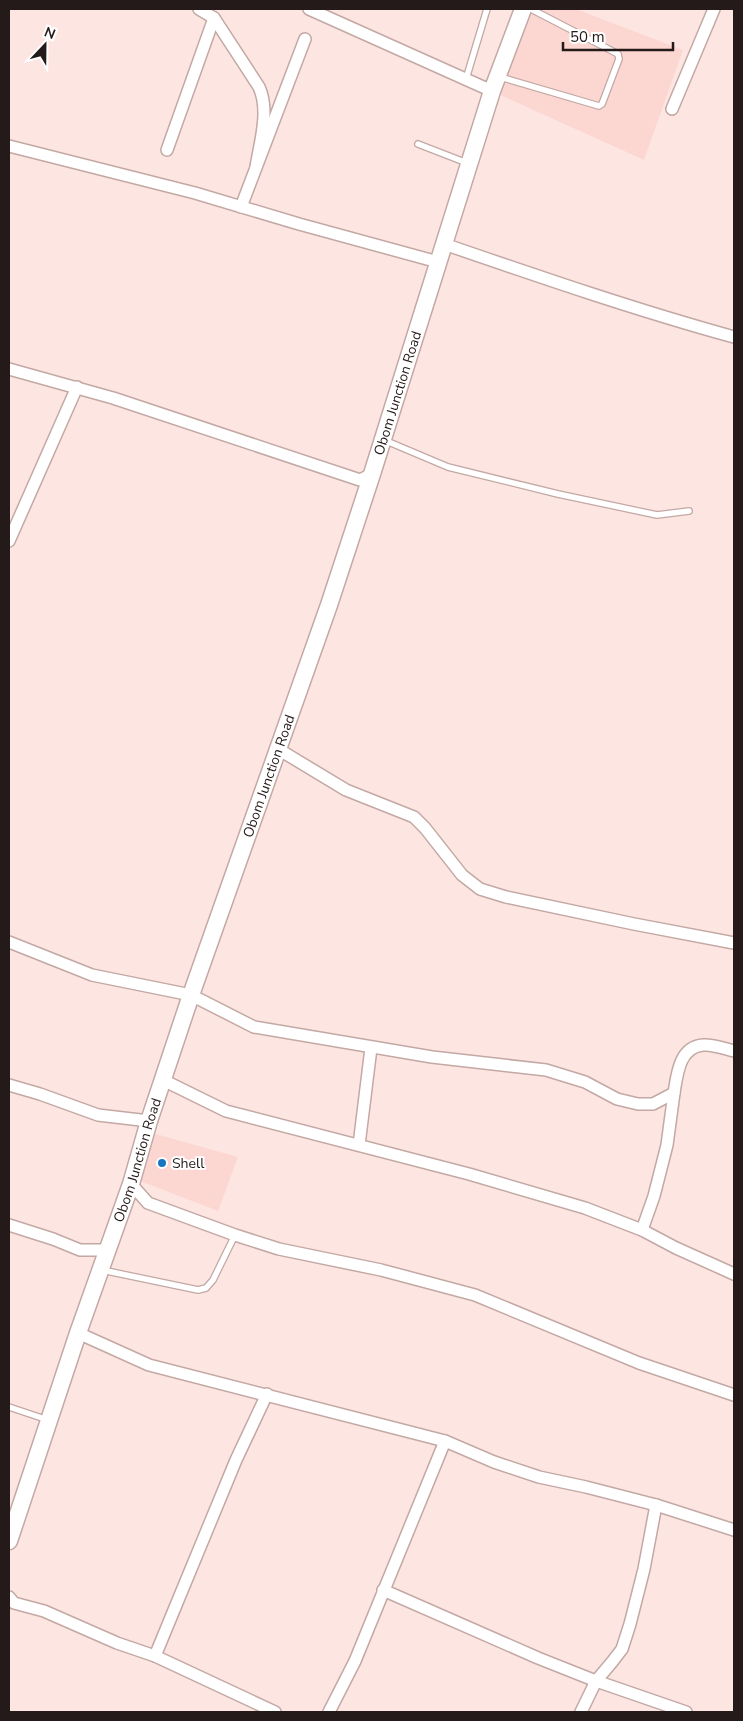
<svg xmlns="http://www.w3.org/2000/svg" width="743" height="1721" font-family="'Nunito Sans',sans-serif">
	<rect width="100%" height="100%" fill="#fde6e2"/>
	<g fill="#fcd7d1">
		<path d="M531 9H576L683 50 644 160 498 94Z"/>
		<path d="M149 1132 238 1157 218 1211 135 1179Z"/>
	</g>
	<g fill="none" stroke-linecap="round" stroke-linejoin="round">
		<defs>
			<g id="lane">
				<path d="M500 77 599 106 602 104 619 59 618 54 531 9"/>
				<path d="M466 79 487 9"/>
				<path d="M418 144 467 163"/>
				<path d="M384 440 448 467 558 494 657 515 689 511"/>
				<path d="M102 1270 198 1290 206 1288 213 1280 235 1235"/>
				<path d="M9 1407 48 1420"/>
			</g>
			<g id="street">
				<path d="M199 9 214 18 259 87C270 111 260 142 256 167"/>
				<path d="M309 9 492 91"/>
				<path d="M672 109 714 9"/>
				<path d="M9 146 195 193 299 224 438 262"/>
				<path d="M167 150 214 18"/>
				<path d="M241 207 305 39"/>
				<path d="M444 244C540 277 636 310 734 337"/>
				<path d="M9 369 113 398 360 480 372 474"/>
				<path d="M9 541 77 387"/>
				<path d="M278 749 346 790 414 817 425 828 462 875 480 889 506 897 634 924 734 943"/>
				<path d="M9 942 92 975 191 995 254 1027 432 1057 546 1070 585 1082 617 1099 638 1104H653L674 1093C677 1075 679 1047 703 1045 713 1044 725 1049 734 1051"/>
				<path d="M163 1080 226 1111 469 1174 585 1208 642 1230 676 1248 734 1274"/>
				<path d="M9 1085 40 1094 98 1115 149 1121"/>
				<path d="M359 1145 371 1048"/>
				<path d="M131 1184 148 1203 235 1235 279 1249 381 1270 475 1295 639 1363 734 1395"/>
				<path d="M9 1225 53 1239 80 1250H106"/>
				<path d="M642 1230 654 1196 667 1145 674 1093"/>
				<path d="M78 1333 149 1365 445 1441 494 1462 539 1477 586 1487 656 1505 734 1530"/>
				<path d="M383 1590 538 1658 596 1681 686 1712"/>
				<path d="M9 1597 14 1603 44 1611 117 1643 155 1656 275 1712"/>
				<path d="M155 1656 236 1460 267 1394"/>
				<path d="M329 1712 355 1661 445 1441"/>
				<path d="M581 1712 596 1681 612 1662 622 1649 630 1624 644 1569 656 1505"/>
			</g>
			<g id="secondary">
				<path id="s1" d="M9 1541 78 1333 131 1184 149 1121 191 995 329 605 372 474 492 91 523 9"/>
			</g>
		</defs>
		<use href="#lane" stroke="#c3a8a4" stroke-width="8"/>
		<use href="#street" stroke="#c3a8a4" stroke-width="14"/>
		<use href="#secondary" stroke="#c3a8a4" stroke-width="19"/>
		<use href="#lane" stroke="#fff" stroke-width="5.5"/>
		<use href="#street" stroke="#fff" stroke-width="11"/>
		<use href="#secondary" stroke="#fff" stroke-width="16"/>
	</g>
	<circle fill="#1676c2" stroke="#fff" stroke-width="2" cx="162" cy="1163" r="5"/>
	<g text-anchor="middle" stroke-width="4" stroke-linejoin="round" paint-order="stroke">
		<g font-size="14" fill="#241a19" stroke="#fff">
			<text dy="5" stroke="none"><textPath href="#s1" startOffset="1212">Obom Junction Road</textPath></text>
			<text dy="5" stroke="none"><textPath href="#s1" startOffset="808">Obom Junction Road</textPath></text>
			<text dy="5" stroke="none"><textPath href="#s1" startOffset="402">Obom Junction Road</textPath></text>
		</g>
		<g font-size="14" fill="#241a19" stroke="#fff" text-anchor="start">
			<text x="172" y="1168">Shell</text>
		</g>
	</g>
	<rect width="743" height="1721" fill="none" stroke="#241a19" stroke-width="20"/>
	<g transform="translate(45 45) rotate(22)" stroke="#ffffff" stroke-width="4" paint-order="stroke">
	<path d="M0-4L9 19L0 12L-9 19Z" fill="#241a19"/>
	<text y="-8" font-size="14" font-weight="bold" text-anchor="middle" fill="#241a19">N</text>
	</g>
	<path d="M563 42v8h110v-8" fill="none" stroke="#241a19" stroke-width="2.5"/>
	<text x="570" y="42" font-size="15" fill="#241a19" stroke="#ffffff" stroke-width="4" paint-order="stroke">50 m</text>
</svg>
